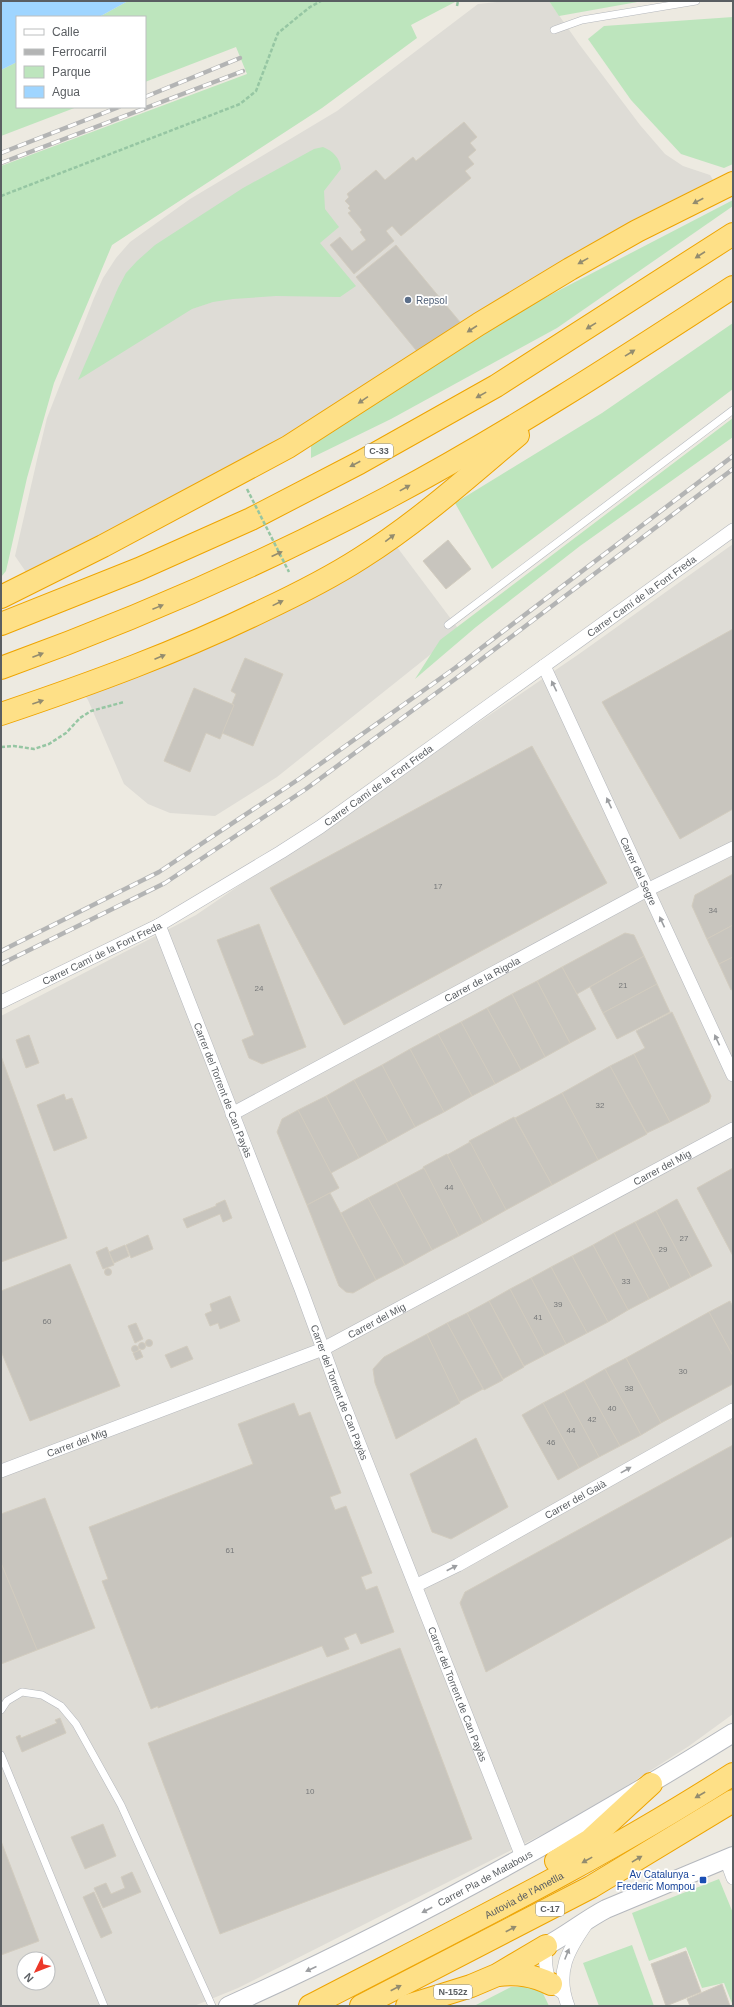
<svg xmlns="http://www.w3.org/2000/svg" width="734" height="2007" font-family="Arial,sans-serif">
	<rect width="100%" height="100%" fill="#edeae1"/>
	<g fill="#dedcd6" fill-rule="evenodd">
		<path d="M506 1H549L579 44 640 125 665 154 683 166 710 175 723 196 682 215 37 588 15 556 39 451 47 418 94 298 103 278 116 258 130 242 190 199 337 111 478 4Z"/>
		<path d="M385 531 460 631 277 777 215 816 170 813 148 804 124 784 88 700 75 681 277 596Z"/>
		<path d="M733 544V1714L689 1746 581 1815 238 1988 194 2006H1V1016L196 915 579 654ZM24 1959H48V1983H24Z"/>
	</g>
	<g fill="#bde5bd">
		<path d="M128 1H457L411 25 417 38 322 108 112 245 54 383 27 478 6 571 1 577V166L247 74 236 47 145 82V17H99Z"/>
		<path d="M549 1H643L559 16Z"/>
		<path d="M733 17V164L724 168 681 154 631 100 588 39 604 26Z"/>
		<path d="M17 62V107H77L1 136V70Z"/>
		<path d="M323 147C333 151 340 158 341 169L324 191 325 209 339 227 320 243 356 286 340 297 276 296 233 299 213 302 192 309 78 380 118 288 126 273 137 261 155 245 243 188 314 149Z"/>
		<path d="M733 200V206L557 328 391 419 311 458V445L527 307Z"/>
		<path d="M733 323V389L492 569 455 503 602 413Z"/>
		<path d="M733 418V437L580 546 476 627 415 679 440 640Z"/>
		<path d="M719 1879 733 1913V2006L724 1983 702 1988 686 1947 649 1961 632 1913Z"/>
		<path d="M632 1945 654 2006H599L583 1963Z"/>
		<path d="M511 1987H540L549 2006H474Z"/>
	</g>
	<path fill="#9fd5ff" d="M1 1H128L99 17H17V62L1 70Z"/>
	<g fill="#c8c5be" stroke="#d2ccbf">
		<path d="M464 122 477 137 470 143 476 150 468 157 474 164 465 171 471 178 401 236 392 226 386 231 394 241 354 274 330 245 340 237 352 251 366 240 360 232 362 230 348 213 351 211 348 208 350 206 345 201 349 197 347 194 376 170 385 180 413 157 416 161Z"/>
		<path d="M396 245 460 322 420 355 356 277Z"/>
		<path d="M448 540 471 569 446 589 423 561Z"/>
		<path d="M733 629V809L680 839 602 702Z"/>
		<path d="M245 658 283 674 253 746 222 733 234 705 232 704 236 694 231 691Z"/>
		<path d="M194 688 234 705 220 739 206 733 190 772 164 761Z"/>
		<path d="M532 746 607 883 344 1025 270 888Z"/>
		<path d="M733 874V925L707 939 692 906 695 895Z"/>
		<path d="M259 924 306 1047 262 1064 249 1058 242 1040 254 1035 217 940Z"/>
		<path d="M733 925V957L719 964 707 939Z"/>
		<path d="M625 933 634 935 644 956 577 994 562 967Z"/>
		<path d="M644 956 657 984 603 1013 590 987Z"/>
		<path d="M733 957V989L731 990 719 964Z"/>
		<path d="M562 967 596 1029 570 1043 537 981Z"/>
		<path d="M537 981 570 1043 545 1057 512 994Z"/>
		<path d="M657 984 670 1012 617 1039 603 1013Z"/>
		<path d="M512 994 545 1057 521 1070 487 1008Z"/>
		<path d="M487 1008 521 1070 495 1084 461 1022Z"/>
		<path d="M672 1012 711 1096 709 1102 670 1122 634 1054 645 1048 636 1031Z"/>
		<path d="M461 1022 495 1084 472 1096 438 1034Z"/>
		<path d="M438 1034 472 1096 444 1112 410 1049Z"/>
		<path d="M29 1035 39 1063 26 1068 16 1040Z"/>
		<path d="M410 1049 444 1112 415 1127 382 1065Z"/>
		<path d="M634 1054 670 1122 647 1133 610 1066Z"/>
		<path d="M1 1056 67 1238 1 1262Z"/>
		<path d="M382 1065 415 1127 388 1142 354 1080Z"/>
		<path d="M610 1066 647 1134 598 1160 562 1093Z"/>
		<path d="M354 1080 388 1142 359 1158 326 1096Z"/>
		<path d="M562 1093 598 1160 552 1185 515 1118Z"/>
		<path d="M64 1094 66 1100 72 1098 87 1138 54 1151 37 1105Z"/>
		<path d="M326 1096 359 1158 331 1173 298 1110Z"/>
		<path d="M298 1110 339 1188 307 1205 277 1132 282 1119Z"/>
		<path d="M514 1117 552 1185 506 1210 469 1141Z"/>
		<path d="M470 1142 506 1210 483 1223 447 1155Z"/>
		<path d="M447 1154 483 1223 459 1236 423 1167Z"/>
		<path d="M424 1168 459 1236 432 1250 396 1183Z"/>
		<path d="M733 1168V1256L697 1188Z"/>
		<path d="M396 1183 432 1250 405 1265 368 1198Z"/>
		<path d="M330 1193 376 1280 353 1293 346 1292 339 1286 307 1205Z"/>
		<path d="M368 1198 405 1265 376 1280 341 1213Z"/>
		<path d="M677 1199 712 1266 691 1277 656 1211Z"/>
		<path d="M225 1200 232 1218 223 1222 220 1214 187 1228 183 1219 216 1206V1204Z"/>
		<path d="M656 1211 691 1277 670 1288 635 1222Z"/>
		<path d="M635 1222 670 1288 649 1299 614 1233Z"/>
		<path d="M614 1233 649 1299 628 1310 593 1245Z"/>
		<path d="M148 1235 153 1249 131 1258 126 1245Z"/>
		<path d="M125 1245 129 1256 114 1263 109 1252Z"/>
		<path d="M593 1245 628 1310 608 1322 572 1256Z"/>
		<path d="M107 1247 114 1265 103 1269 96 1252Z"/>
		<path d="M572 1256 608 1322 587 1333 551 1267Z"/>
		<path d="M70 1264 120 1386 30 1421 1 1351V1291Z"/>
		<path d="M551 1267 587 1333 566 1344 531 1278Z"/>
		<circle cx="108" cy="1272" r="3.5"/>
		<path d="M531 1278 566 1344 545 1355 510 1289Z"/>
		<path d="M510 1289 545 1355 524 1366 489 1301Z"/>
		<path d="M230 1296 240 1321 220 1329 218 1323 210 1326 205 1314 212 1311 210 1304Z"/>
		<path d="M489 1301 524 1367 503 1379 467 1313Z"/>
		<path d="M730 1301 733 1307V1356L709 1312Z"/>
		<path d="M709 1312 733 1356V1384L661 1423 626 1358Z"/>
		<path d="M467 1313 503 1380 484 1390 447 1323Z"/>
		<path d="M136 1323 143 1339 135 1343 128 1326Z"/>
		<path d="M447 1323 483 1389 459 1402 427 1334Z"/>
		<path d="M427 1334 460 1403 396 1439 375 1383 373 1369 384 1357Z"/>
		<circle cx="149" cy="1343" r="3.5"/>
		<circle cx="142" cy="1346" r="3.5"/>
		<circle cx="135" cy="1349" r="3.5"/>
		<path d="M187 1346 193 1359 171 1368 165 1355Z"/>
		<path d="M140 1350 143 1357 136 1360 133 1353Z"/>
		<path d="M626 1358 661 1423 641 1435 605 1369Z"/>
		<path d="M605 1369 641 1435 620 1446 584 1381Z"/>
		<path d="M584 1381 620 1446 599 1457 564 1392Z"/>
		<path d="M564 1392 599 1457 579 1468 543 1403Z"/>
		<path d="M294 1403 299 1416 310 1412 341 1493 330 1497 335 1510 346 1506 372 1573 361 1577 366 1590 377 1586 394 1632 361 1644 356 1633 344 1638 349 1649 327 1657 322 1646 158 1708V1706L151 1709 102 1581 108 1579 89 1527 253 1464 238 1424Z"/>
		<path d="M543 1403 579 1468 558 1480 522 1415Z"/>
		<path d="M476 1438 508 1507 451 1539 432 1532 410 1474Z"/>
		<path d="M733 1445V1536L486 1672 460 1603 465 1592Z"/>
		<path d="M45 1498 95 1628 37 1650 1 1563V1514Z"/>
		<path d="M1 1563 37 1650 1 1664Z"/>
		<path d="M400 1648 472 1839 220 1934 148 1743Z"/>
		<path d="M60 1718 66 1733 22 1752 16 1737 20 1735 21 1738 57 1723 55 1720Z"/>
		<path d="M103 1824 116 1856 85 1869 71 1837Z"/>
		<path d="M1 1841 39 1941 1 1955Z"/>
		<path d="M132 1872 141 1892 103 1908 94 1888 106 1883 111 1894 125 1888 121 1877Z"/>
		<path d="M94 1892 112 1933 101 1938 83 1897Z"/>
		<path d="M686 1951 701 1992 666 2006 651 1964Z"/>
		<path d="M722 1984 730 2006H690L687 1999Z"/>
	</g>
	<g fill="none" stroke-linecap="round" stroke-linejoin="round">
		<defs>
			<g id="lane">
				<path d="M554 30 582 20 696 1"/>
				<path d="M448 625 733 410"/>
				<path d="M1 1710 7 1701 22 1692 42 1695 61 1706 76 1724 121 1805 212 2006"/>
				<path d="M1 1755 104 2006"/>
			</g>
			<g id="street">
				<path id="s1" d="M544 666 733 1075"/>
				<path id="s2" d="M159 925 301 1289 338 1390 523 1859"/>
				<path id="s3" d="M1 1002 159 925 281 852 320 827 733 530"/>
				<path id="s4" d="M232 1114 647 890 733 848"/>
				<path id="s5" d="M1 1471 323 1349 733 1129"/>
				<path id="s6" d="M417 1585 458 1565 733 1410"/>
				<path d="M726 1859 733 1878"/>
				<path d="M547 1943C544 1953 545 1976 552 1984 555 1988 559 1990 563 1993"/>
				<path d="M568 2006C555 1972 568 1950 587 1923"/>
			</g>
			<g id="secondary">
				<path d="M546 1946C567 1935 585 1920 606 1909L733 1856"/>
				<path id="s7" d="M228 2006C404 1927 569 1835 733 1733"/>
			</g>
			<g id="highway">
				<path d="M1 597 103 546 288 447 479 324 570 269 637 231 733 183"/>
				<path d="M1 624 139 569 251 519 359 463 496 386 733 234"/>
				<path d="M1 668C134 620 264 563 389 497 507 434 621 360 733 287"/>
				<path d="M1 714C90 684 178 652 262 611 296 595 330 578 361 558 417 523 467 478 518 435"/>
				<path d="M556 1861 590 1840 651 1784"/>
				<path d="M498 1975C518 1973 533 1975 551 1984"/>
				<path id="s8" d="M310 2006C452 1932 598 1861 733 1774"/>
				<path d="M361 2006 591 1887 733 1801"/>
				<path d="M407 2006 471 1986 497 1975 546 1946"/>
			</g>
		</defs>
		<use href="#lane" stroke="#b4b7bc" stroke-width="8"/>
		<use href="#street" stroke="#b4b7bc" stroke-width="14"/>
		<use href="#secondary" stroke="#b5b8be" stroke-width="20"/>
		<use href="#highway" stroke="#eea400" stroke-width="24"/>
		<g stroke="#96c6a3" stroke-width="2.5" stroke-dasharray="4 2" stroke-linecap="butt">
			<path d="M457 6 458 1"/>
			<path d="M1 196 240 104 256 91 278 33 310 7 321 1"/>
			<path d="M1 747 14 746 34 749 49 744 66 733 80 718 91 711 124 702"/>
		</g>
		<use href="#lane" stroke="#fff" stroke-width="7"/>
		<use href="#street" stroke="#fff" stroke-width="13"/>
		<use href="#secondary" stroke="#fff" stroke-width="18"/>
		<use href="#highway" stroke="#fee087" stroke-width="22"/>
		<defs>
			<g id="rail">
				<path d="M145 97 240 58"/>
				<path d="M1 153 119 107"/>
				<path d="M1 163 243 71"/>
				<path d="M1 951 159 872 299 779 455 668 733 456"/>
				<path d="M1 964 165 883 306 789 462 674 733 469"/>
			</g>
		</defs>
		<use href="#rail" stroke="#b3b4b4" stroke-width="4.5"/>
		<use href="#rail" stroke="#fff" stroke-width="3" stroke-dasharray="9" stroke-linecap="butt"/>
		<path stroke="#96c6a3" stroke-width="2.5" stroke-dasharray="4 2" stroke-linecap="butt" d="M247 489 289 572"/>
	</g>
	<defs><path id="oneway-solid" d="M-6-.8H1V-3.2L6.5 0L1 3.2V.8H-6Z"/></defs>
	<g fill="#938c6f">
		<use href="#oneway-solid" transform="translate(698 201) rotate(153)"/>
		<use href="#oneway-solid" transform="translate(700 255) rotate(147)"/>
		<use href="#oneway-solid" transform="translate(583 261) rotate(151)"/>
		<use href="#oneway-solid" transform="translate(591 326) rotate(148)"/>
		<use href="#oneway-solid" transform="translate(472 329) rotate(147)"/>
		<use href="#oneway-solid" transform="translate(630 353) rotate(-32)"/>
		<use href="#oneway-solid" transform="translate(481 395) rotate(151)"/>
		<use href="#oneway-solid" transform="translate(363 400) rotate(146)"/>
		<use href="#oneway-solid" transform="translate(355 464) rotate(152)"/>
		<use href="#oneway-solid" transform="translate(405 488) rotate(-29)"/>
		<use href="#oneway-solid" transform="translate(390 538) rotate(-37)"/>
		<use href="#oneway-solid" transform="translate(277 554) rotate(-25)"/>
		<use href="#oneway-solid" transform="translate(278 603) rotate(-26)"/>
		<use href="#oneway-solid" transform="translate(158 607) rotate(-22)"/>
		<use href="#oneway-solid" transform="translate(38 655) rotate(-21)"/>
		<use href="#oneway-solid" transform="translate(160 657) rotate(-23)"/>
		<use href="#oneway-solid" transform="translate(38 702) rotate(-19)"/>
		<use href="#oneway-solid" transform="translate(700 1795) rotate(150)"/>
		<use href="#oneway-solid" transform="translate(637 1859) rotate(-31)"/>
		<use href="#oneway-solid" transform="translate(587 1860) rotate(151)"/>
		<use href="#oneway-solid" transform="translate(511 1929) rotate(-28)"/>
		<use href="#oneway-solid" transform="translate(396 1988) rotate(-27)"/>
	</g>
	<g fill="#9c9ea1">
		<use href="#oneway-solid" transform="translate(554 686) rotate(-116)"/>
		<use href="#oneway-solid" transform="translate(609 803) rotate(-115)"/>
		<use href="#oneway-solid" transform="translate(662 922) rotate(-115)"/>
		<use href="#oneway-solid" transform="translate(717 1040) rotate(-115)"/>
		<use href="#oneway-solid" transform="translate(626 1470) rotate(-29)"/>
		<use href="#oneway-solid" transform="translate(452 1568) rotate(-27)"/>
		<use href="#oneway-solid" transform="translate(427 1910) rotate(152)"/>
		<use href="#oneway-solid" transform="translate(567 1954) rotate(-68)"/>
		<use href="#oneway-solid" transform="translate(311 1969) rotate(156)"/>
	</g>
	<circle fill="#5c6f8a" stroke="#fff" stroke-width="1.5" cx="408" cy="300" r="4"/>
	<rect fill="#1a4fb4" stroke="#fff" stroke-width="1.5" x="699" y="1876" width="8" height="8" rx="2"/>
	<g text-anchor="middle" stroke-width="3.5" stroke-linejoin="round" paint-order="stroke">
		<g font-size="8" fill="#767879">
			<text x="438" y="889">17</text>
			<text x="713" y="913">34</text>
			<text x="623" y="988">21</text>
			<text x="259" y="991">24</text>
			<text x="600" y="1108">32</text>
			<text x="449" y="1190">44</text>
			<text x="684" y="1241">27</text>
			<text x="663" y="1252">29</text>
			<text x="626" y="1284">33</text>
			<text x="558" y="1307">39</text>
			<text x="538" y="1320">41</text>
			<text x="47" y="1324">60</text>
			<text x="683" y="1374">30</text>
			<text x="629" y="1391">38</text>
			<text x="612" y="1411">40</text>
			<text x="592" y="1422">42</text>
			<text x="571" y="1433">44</text>
			<text x="551" y="1445">46</text>
			<text x="230" y="1553">61</text>
			<text x="310" y="1794">10</text>
		</g>
		<g fill="#fff" stroke="#8c8e91" stroke-width="1">
			<rect x="365" y="444" width="28" height="14" rx="3"/>
			<rect x="536" y="1902" width="28" height="14" rx="3"/>
			<rect x="434" y="1985" width="38" height="14" rx="3"/>
		</g>
		<g font-size="9" font-weight="bold" fill="#5a5e62">
			<text x="379" y="454">C-33</text>
			<text x="550" y="1912">C-17</text>
			<text x="453" y="1995">N-152z</text>
		</g>
		<g font-size="10" fill="#4e5e75" stroke="#fff" text-anchor="start">
			<text x="416" y="304">Repsol</text>
		</g>
		<g font-size="10" fill="#5a5e62" stroke="#fff">
			<text dy="4" stroke="none"><textPath href="#s3" startOffset="760">Carrer Camí de la Font Freda</textPath></text>
			<text dy="4" stroke="none"><textPath href="#s3" startOffset="436">Carrer Camí de la Font Freda</textPath></text>
			<text dy="4" stroke="none"><textPath href="#s1" startOffset="226">Carrer del Segre</textPath></text>
			<text dy="4" stroke="none"><textPath href="#s3" startOffset="112">Carrer Camí de la Font Freda</textPath></text>
			<text dy="4" stroke="none"><textPath href="#s4" startOffset="284">Carrer de la Rigola</textPath></text>
			<text dy="4" stroke="none"><textPath href="#s2" startOffset="177">Carrer del Torrent de Can Payàs</textPath></text>
			<text dy="4" stroke="none"><textPath href="#s5" startOffset="729">Carrer del Mig</textPath></text>
			<text dy="4" stroke="none"><textPath href="#s5" startOffset="405">Carrer del Mig</textPath></text>
			<text dy="4" stroke="none"><textPath href="#s2" startOffset="501">Carrer del Torrent de Can Payàs</textPath></text>
			<text dy="4" stroke="none"><textPath href="#s5" startOffset="81">Carrer del Mig</textPath></text>
			<text dy="4" stroke="none"><textPath href="#s6" startOffset="180">Carrer del Gaià</textPath></text>
			<text dy="4" stroke="none"><textPath href="#s2" startOffset="825">Carrer del Torrent de Can Payàs</textPath></text>
			<text dy="4" stroke="none"><textPath href="#s7" startOffset="287">Carrer Pla de Matabous</textPath></text>
			<text dy="4" stroke="none"><textPath href="#s8" startOffset="241">Autovia de l'Ametlla</textPath></text>
		</g>
		<g font-size="10" fill="#164399" stroke="#fff" text-anchor="end">
			<text x="695" y="1878">Av Catalunya -<tspan x="695" dy="12">Frederic Mompou</tspan></text>
		</g>
	</g>
	<rect width="734" height="2007" fill="none" stroke="#5a5e62" stroke-width="4"/>
	<rect x="16" y="16" width="130" height="92" fill="#ffffff" stroke="#bdbfc0"/>
	<rect x="24" y="29" width="20" height="6" fill="#ffffff" stroke="#bdbfc0"/>
	<text x="52" y="36" font-size="12" fill="#5a5e62">Calle</text>
	<rect x="24" y="49" width="20" height="6" fill="#b3b4b4" stroke="#bdbfc0"/>
	<text x="52" y="56" font-size="12" fill="#5a5e62">Ferrocarril</text>
	<rect x="24" y="66" width="20" height="12" fill="#bde5bd" stroke="#bdbfc0"/>
	<text x="52" y="76" font-size="12" fill="#5a5e62">Parque</text>
	<rect x="24" y="86" width="20" height="12" fill="#9fd5ff" stroke="#bdbfc0"/>
	<text x="52" y="96" font-size="12" fill="#5a5e62">Agua</text>
	<g transform="translate(36 1971) rotate(227)"><circle r="19" fill="#ffffff" stroke="#bdbfc0"/>
	<path d="M0-3L7 15L0 10L-7 15Z" fill="#ec3829"/>
	<text y="-6" font-size="11" font-weight="bold" text-anchor="middle" fill="#5a5e62">N</text>
	</g>
</svg>
